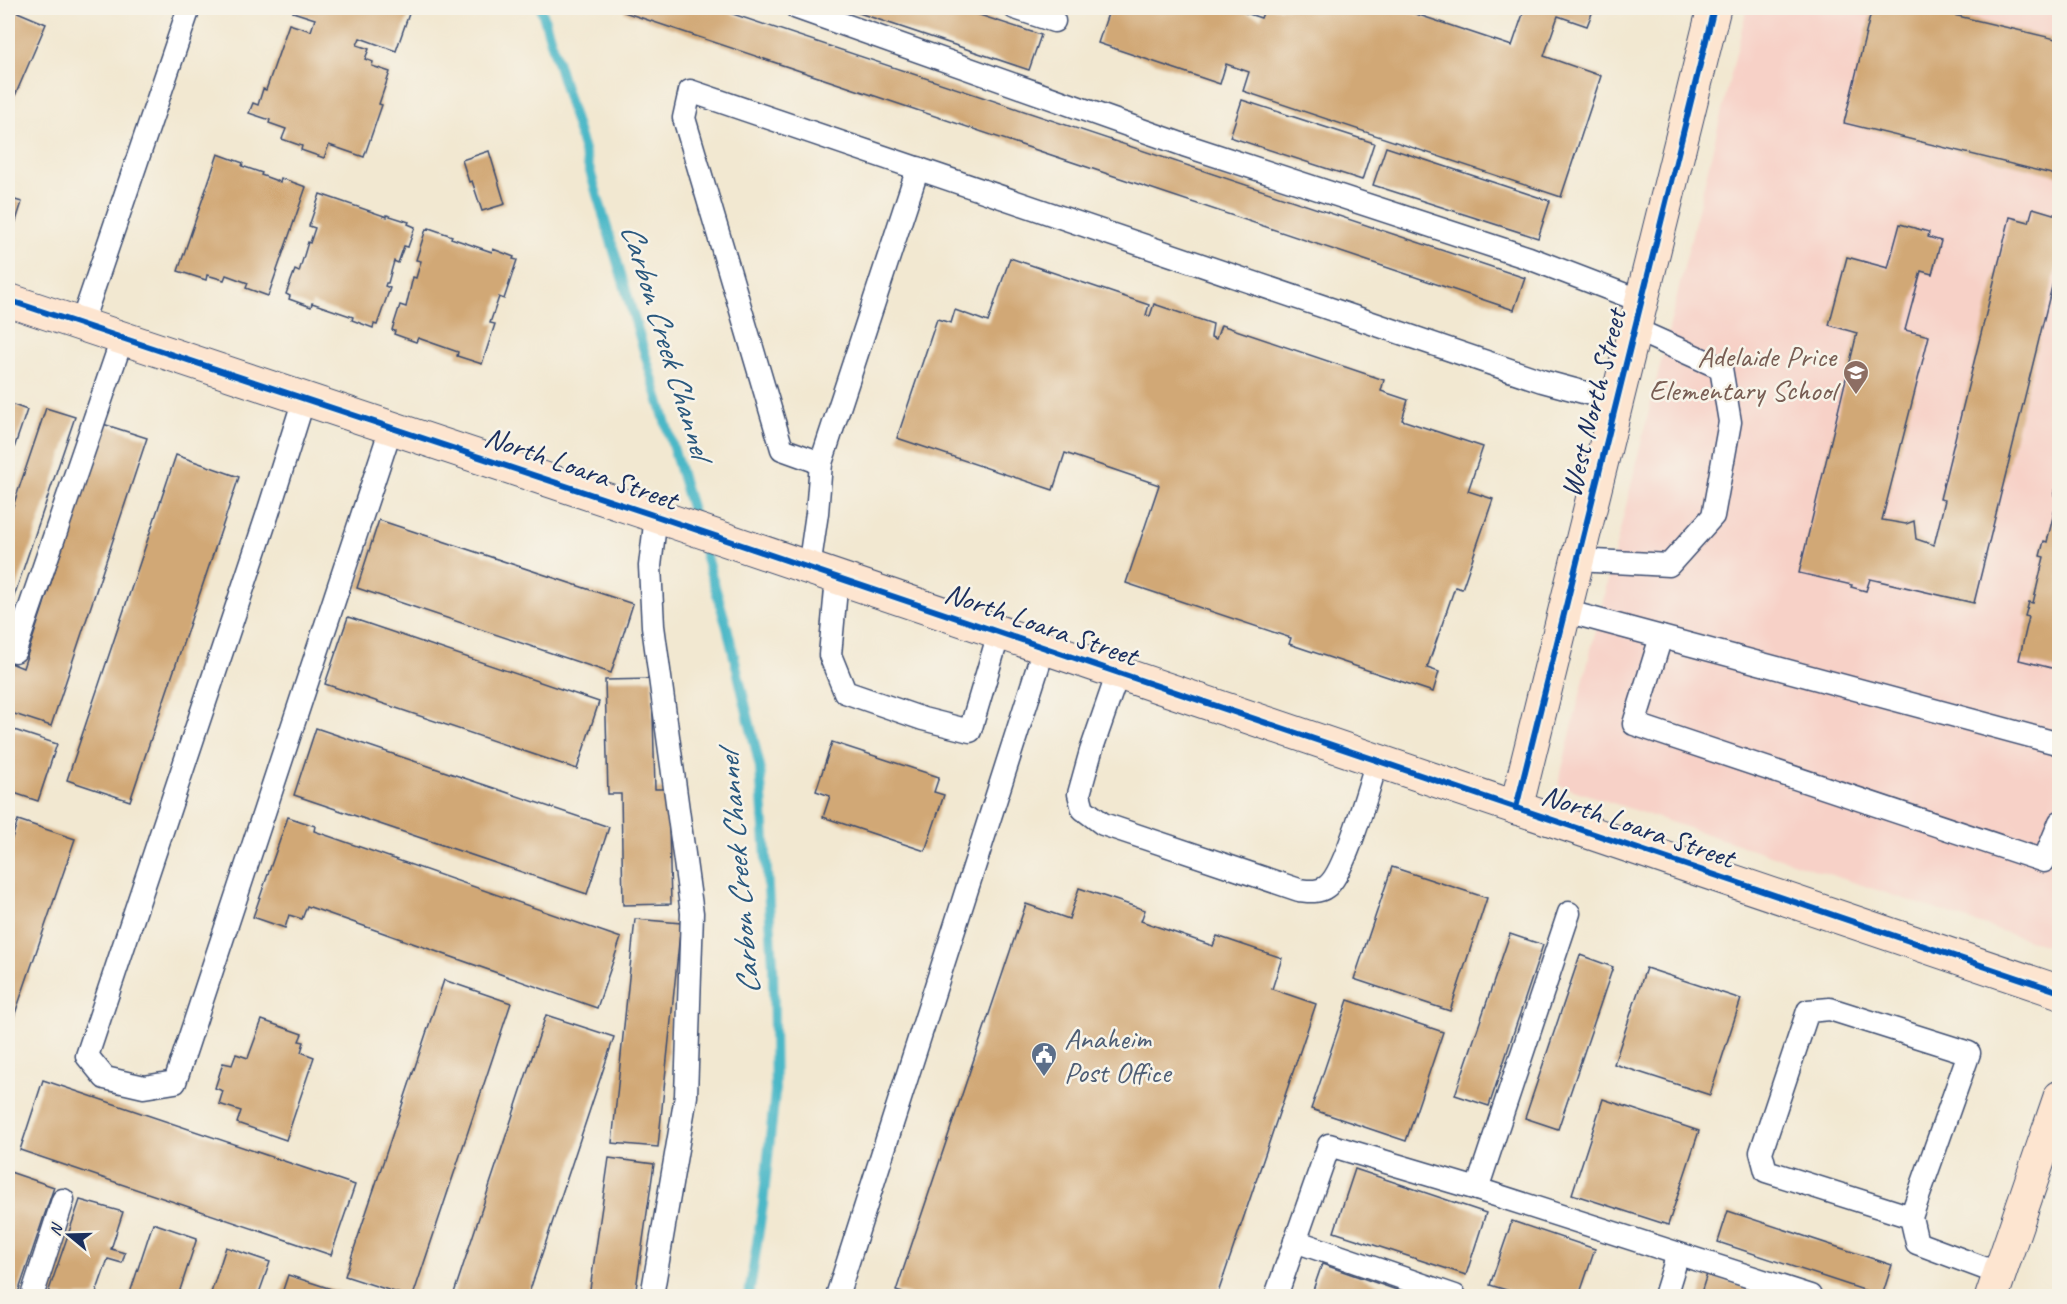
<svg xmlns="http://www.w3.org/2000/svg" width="2067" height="1304" font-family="Caveat,sans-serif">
	<rect width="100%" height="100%" fill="#f7f3e8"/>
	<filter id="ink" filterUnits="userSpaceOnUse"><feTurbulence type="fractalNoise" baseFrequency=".0167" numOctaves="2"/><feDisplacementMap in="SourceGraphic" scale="12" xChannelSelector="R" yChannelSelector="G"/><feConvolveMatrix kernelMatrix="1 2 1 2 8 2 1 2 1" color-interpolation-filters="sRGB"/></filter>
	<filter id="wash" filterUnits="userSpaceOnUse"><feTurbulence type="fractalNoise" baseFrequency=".008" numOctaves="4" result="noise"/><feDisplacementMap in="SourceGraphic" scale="24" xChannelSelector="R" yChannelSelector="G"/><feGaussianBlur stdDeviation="1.35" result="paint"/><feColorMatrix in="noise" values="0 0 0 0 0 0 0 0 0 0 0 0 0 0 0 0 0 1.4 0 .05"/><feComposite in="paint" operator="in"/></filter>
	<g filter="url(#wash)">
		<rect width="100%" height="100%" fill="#f2e8d1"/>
		<path fill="#f7d1c7" d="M1747 8H2059V950L1558 785Z"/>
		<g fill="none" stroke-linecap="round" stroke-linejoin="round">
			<path stroke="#4cb8c7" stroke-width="10" d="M541 8 727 627 760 767 773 964 775 1092 763 1204 749 1296"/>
		</g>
		<g id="blocks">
			<g fill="#d1a876">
				<path d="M8 8 46 24 8 112Z"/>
				<path d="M295 8H411L396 51 360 38 357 45 369 49 365 59 373 62 372 66 390 72 379 104 382 105 364 157 329 145 324 158 301 150 302 146 282 139 286 129 269 123 270 120 249 113 253 103 258 105 263 89 266 90 289 24 311 31 315 19 293 12Z"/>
				<path d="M625 8H715L1525 278 1514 310 624 12Z"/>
				<path d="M844 8H958L1041 35 1029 70Z"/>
				<path d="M1110 8H1245L1243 12 1261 18 1265 8H1398L1512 46 1525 8H1594L1587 26 1558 16 1544 56 1601 76 1561 197 1243 91 1249 72 1226 64 1220 84 1098 43Z"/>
				<path d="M1872 8H1924L2060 40V176L1844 123Z"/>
				<path d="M1242 100 1374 143 1362 180 1230 137Z"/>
				<path d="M1386 147 1550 201 1538 238 1373 185Z"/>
				<path d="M489 151 505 204 482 211 472 181 469 182 462 160Z"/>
				<path d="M218 154 243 163 242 166 262 173 261 175 280 182 281 178 306 187 268 296 246 288 248 283 226 275 224 280 207 275 206 280 178 271Z"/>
				<path d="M320 194 387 217V215L409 222 408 224 415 227 408 247 404 246 398 263 394 261 388 283H386L385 286 390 288 377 325 374 324 373 328 352 320 353 317 312 303 311 307 289 299 290 296 286 294 295 270 299 272 308 242 310 243 315 228 309 226Z"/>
				<path d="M8 198 22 202 8 246Z"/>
				<path d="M2033 208 2060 216V254L1974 603 1870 579 1866 591 1851 587 1852 585 1799 573 1857 333 1829 325 1847 257 1888 268 1900 224 1929 232 1928 237 1941 241 1932 274 1921 271 1905 330 1929 336 1882 520 1906 524 1914 521 1916 539 1934 545 1945 500 1940 499 2010 217 2029 222Z"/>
				<path d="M429 228 452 236 451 238 492 252 493 249 514 257 513 259 517 260 504 299 499 297 490 323 495 324 482 364 457 356 458 352 418 338 416 342 394 334 395 331 392 330 400 305 406 307 413 277 416 278 421 261 416 260 426 229 428 230Z"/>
				<path d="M1010 258 1149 305 1146 315 1150 316 1154 304 1213 324 1211 337 1216 339 1221 325 1384 380 1381 391 1408 400 1402 420 1483 447 1468 491 1493 499 1462 589 1455 587 1427 668 1439 672 1433 692 1289 644 1291 638 1126 583 1159 485 1065 453 1053 490 897 438 937 319 951 323 955 310 988 322Z"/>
				<path d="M8 403 27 410 11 457 8 456Z"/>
				<path d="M46 408 75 417 8 614V521Z"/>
				<path d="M103 424 147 438 51 726 8 712V662L23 668Z"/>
				<path d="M176 455 239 477 130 801 67 780Z"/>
				<path d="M2059 477H2060V670L2019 660 2029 617 2025 616 2029 602 2033 603 2044 557 2040 556 2044 541 2047 542 2058 496 2054 495Z"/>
				<path d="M379 520 633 604 611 673 357 588Z"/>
				<path d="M348 617 599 702 577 769 325 684Z"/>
				<path d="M652 679 655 789H668L671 904 623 905 621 794H608L605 680Z"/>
				<path d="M8 728 57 744 38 801 8 791Z"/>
				<path d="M316 728 609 827 587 894 294 795Z"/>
				<path d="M832 742 939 777 934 792 944 795 925 851 823 817 830 796 816 791Z"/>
				<path d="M288 817 315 826 314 831 621 938 597 1008 307 906 302 919 289 915 285 928 253 917Z"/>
				<path d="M18 820 75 839 8 1034V850Z"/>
				<path d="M1392 867 1487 898 1450 1011 1354 979Z"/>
				<path d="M1079 888 1145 910 1141 921 1213 946 1217 936 1282 958 1272 989 1316 1004 1217 1296H913L896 1291 1026 904 1069 919Z"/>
				<path d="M635 919 681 923 658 1147 612 1143Z"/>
				<path d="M1510 934 1543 945 1489 1106 1455 1095Z"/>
				<path d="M1580 955 1613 967 1558 1129 1525 1118Z"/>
				<path d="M1646 968 1741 999 1710 1095 1614 1064Z"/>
				<path d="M444 980 511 1003 413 1296H407L345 1276Z"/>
				<path d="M1348 1000 1443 1032 1406 1141 1311 1109Z"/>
				<path d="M546 1015 614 1037 528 1296H453Z"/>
				<path d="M262 1020 302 1034 299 1041 304 1042 301 1052 314 1057 286 1140 237 1123 241 1111 219 1104 223 1091 215 1088 223 1063 232 1065 236 1054 248 1058Z"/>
				<path d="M43 1080 355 1185 331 1255 20 1150Z"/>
				<path d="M1603 1099 1699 1131 1668 1225 1572 1194Z"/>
				<path d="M609 1158 654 1164 635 1296H589Z"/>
				<path d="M1355 1169 1486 1213 1466 1275 1334 1232Z"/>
				<path d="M10 1172 54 1187 17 1296H8V1179Z"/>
				<path d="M80 1200 123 1212 111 1249 125 1253 122 1263 108 1259 95 1296H47Z"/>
				<path d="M1728 1211 1892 1265 1882 1296 1718 1242Z"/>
				<path d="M1512 1221 1595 1249 1579 1296H1526L1490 1285Z"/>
				<path d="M153 1223 197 1238 178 1296H129Z"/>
				<path d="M226 1247 270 1262 258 1296H210Z"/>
				<path d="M1322 1264 1414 1296H1311Z"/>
				<path d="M1707 1274 1771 1296H1700Z"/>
				<path d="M288 1275 353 1296H281Z"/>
			</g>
		</g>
	</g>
	<g filter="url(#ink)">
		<use href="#blocks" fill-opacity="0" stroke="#3b4b6f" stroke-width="1.5"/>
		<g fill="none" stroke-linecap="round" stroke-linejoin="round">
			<defs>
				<g id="lane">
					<path d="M797 8 1184 145 1529 258 1641 301"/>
					<path d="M1015 8 1054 21"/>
					<path d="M81 325 189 8"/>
					<path d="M304 399 267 516 87 1056 105 1078 144 1087 175 1082 391 428"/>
					<path d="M821 463 918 168"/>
					<path d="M1577 560 1669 565 1713 516 1730 422 1721 368 1634 329"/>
					<path d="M809 568 817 513 821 463 782 449 684 118 690 91 1542 381 1616 401"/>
					<path d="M837 578 830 655 845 692 923 719 970 731 999 633"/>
					<path d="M1565 611 2060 744"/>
					<path d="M1661 637 1634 724 2044 861 2060 822"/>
					<path d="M8 649 15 651 122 339"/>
					<path d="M1118 673 1091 751 1079 794 1083 809 1103 824 1299 890C1308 891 1318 893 1326 887 1345 875 1369 786 1377 761"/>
					<path d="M1477 1189 1810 1296"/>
					<path d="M1911 1217 1969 1053 1830 1009 1808 1011 1761 1152 1766 1171 1911 1217 1917 1243 2000 1274"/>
					<path d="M1295 1241 1455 1296"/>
					<path d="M32 1296 63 1200"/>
					<path d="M652 1296 686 1096 692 913 653 626 650 566 656 516"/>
					<path d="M837 1296 1044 648"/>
					<path d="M1276 1296 1329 1145 1477 1189 1569 913"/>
					<path d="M1665 1296 1678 1254"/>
				</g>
				<g id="secondary">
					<path d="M8 300 656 516 2060 992"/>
					<path d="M1516 808 1714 8"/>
					<path d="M1992 1296 2060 1097"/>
				</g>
			</defs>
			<use href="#lane" stroke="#3b4b6f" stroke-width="25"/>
			<use href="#secondary" stroke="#3b4b6f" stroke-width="35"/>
			<use href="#lane" stroke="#fff" stroke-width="22"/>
			<use href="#secondary" stroke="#fde5d0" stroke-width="33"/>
			<defs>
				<g id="cycleway">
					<path d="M8 300 656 516 2060 992"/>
					<path d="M1516 808 1714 8"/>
				</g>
			</defs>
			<use href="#cycleway" stroke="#f7f3e8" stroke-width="10"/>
			<use href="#cycleway" stroke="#0057b8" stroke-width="6"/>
		</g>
	</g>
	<defs>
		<symbol id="school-pin" viewBox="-11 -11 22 30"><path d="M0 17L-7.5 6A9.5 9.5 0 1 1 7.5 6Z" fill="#8d6e63" stroke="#f7f3e8"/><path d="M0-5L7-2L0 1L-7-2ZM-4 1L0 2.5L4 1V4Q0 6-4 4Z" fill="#fff"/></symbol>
		<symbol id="civic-pin" viewBox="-11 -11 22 30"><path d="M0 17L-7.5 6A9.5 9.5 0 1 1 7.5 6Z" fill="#5c6f8a" stroke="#f7f3e8"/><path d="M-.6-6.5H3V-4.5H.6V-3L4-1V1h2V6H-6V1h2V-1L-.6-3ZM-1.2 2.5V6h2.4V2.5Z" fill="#fff"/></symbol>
	</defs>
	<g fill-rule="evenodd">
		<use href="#school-pin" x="1841" y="358" width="30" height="40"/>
		<use href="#civic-pin" x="1029" y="1040" width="30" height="40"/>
	</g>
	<g text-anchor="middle" stroke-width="5" stroke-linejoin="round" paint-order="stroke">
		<g font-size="30" fill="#785e54" stroke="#f7f3e8" text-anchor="end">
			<text x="1836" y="366">Adelaide Price<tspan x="1836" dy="34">Elementary School</tspan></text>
		</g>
		<g font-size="30" fill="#1b2f5e" stroke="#f7f3e8">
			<text transform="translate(1593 403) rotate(-76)" y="10">West North Street</text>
			<text transform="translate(581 468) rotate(19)" y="10">North Loara Street</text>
			<text transform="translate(1041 624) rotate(19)" y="10">North Loara Street</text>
			<text transform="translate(1638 826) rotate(19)" y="10">North Loara Street</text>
		</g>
		<g font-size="30" fill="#4e5e75" stroke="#f7f3e8" text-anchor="start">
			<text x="1064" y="1048">Anaheim<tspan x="1064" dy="34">Post Office</tspan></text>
		</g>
		<g font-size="32" font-style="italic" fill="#2a587e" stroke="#f7f3e8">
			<text transform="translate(667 340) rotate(73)" y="11">Carbon Creek Channel</text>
			<text transform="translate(738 874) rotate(-95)" y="11">Carbon Creek Channel</text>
		</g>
	</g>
	<rect width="2067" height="1304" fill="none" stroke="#f7f3e8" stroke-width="30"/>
	<g transform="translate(69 1235) rotate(289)" stroke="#f7f3e8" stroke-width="4.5" paint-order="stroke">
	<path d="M0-4.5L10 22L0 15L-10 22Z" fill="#1b2f5e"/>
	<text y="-9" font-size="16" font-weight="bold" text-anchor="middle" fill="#1b2f5e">N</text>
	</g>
</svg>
